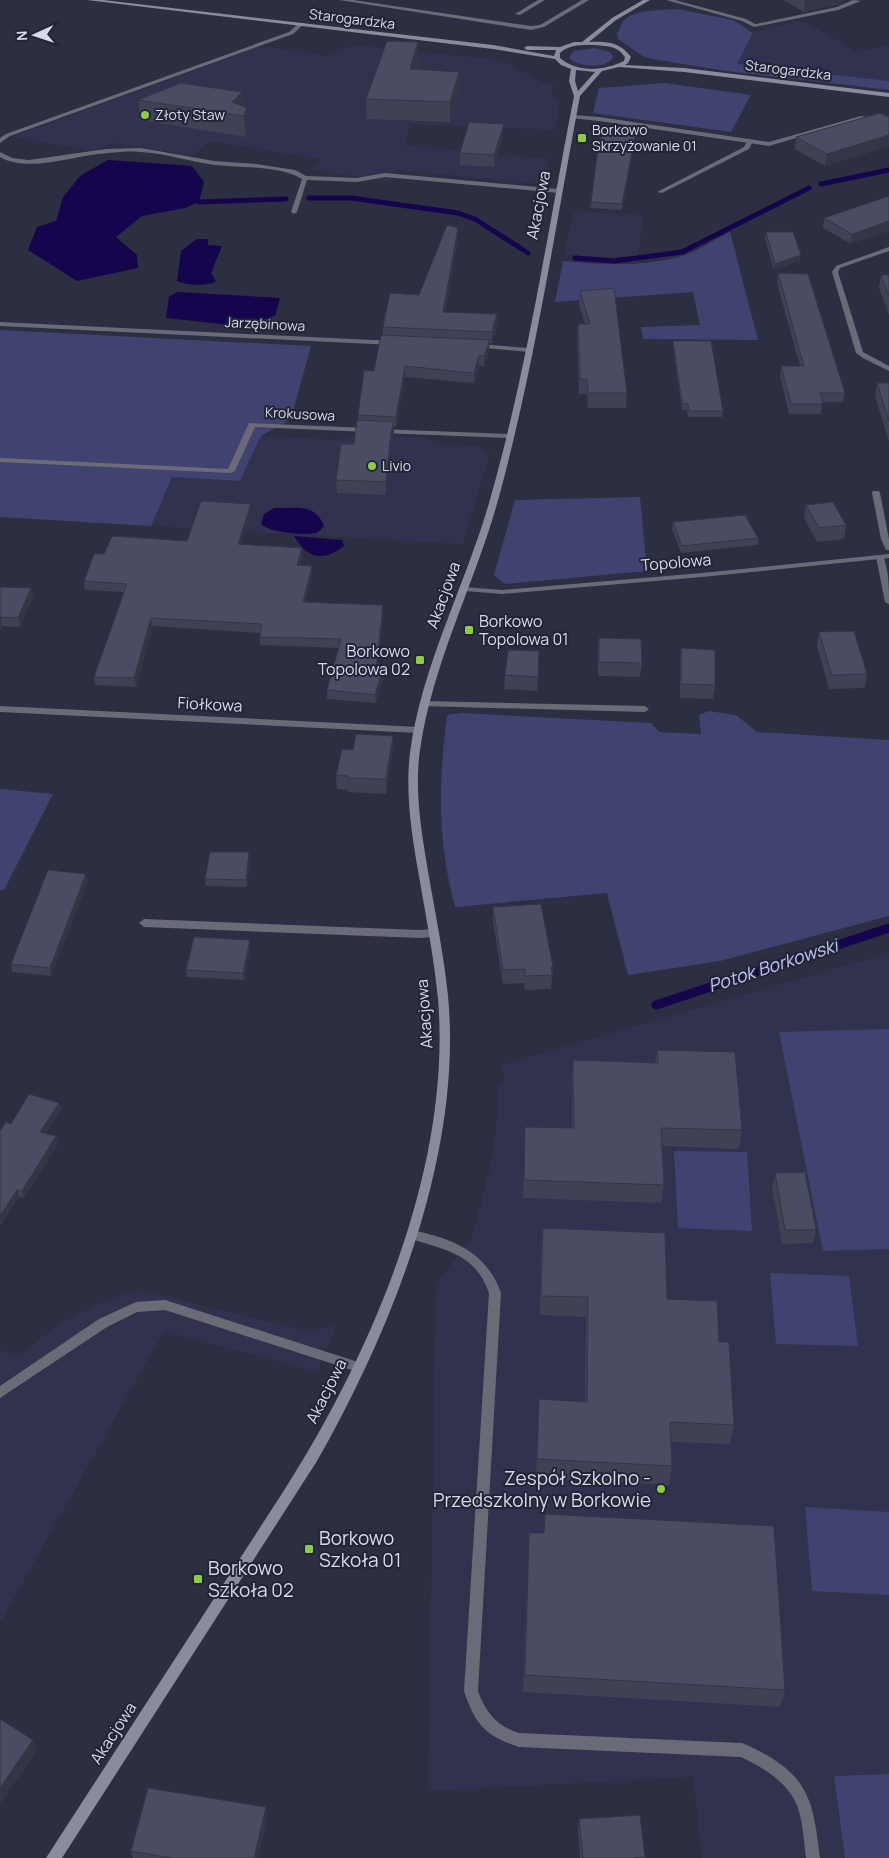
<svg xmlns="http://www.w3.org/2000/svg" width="889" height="1858" font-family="Manrope,sans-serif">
	<rect width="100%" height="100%" fill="#2c2e42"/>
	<g fill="#31334e">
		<path d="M802 20 857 52 889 45V81L736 64 753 33Z"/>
		<path d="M354 45 501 60 546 84H554L551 97 560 101 555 130 411 124 404 145 549 159 544 184 396 170 389 182 312 169 320 159 209 141 192 156 114 143 93 151 12 137 255 48 270 47 326 56Z"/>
		<path d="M574 211 644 215 638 256 604 257 564 255Z"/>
		<path d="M358 434 423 438 439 444 477 446 490 453 463 544 151 526 172 477 240 481 261 436 337 440Z"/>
		<path d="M889 953V1774L834 1776 845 1858H702L693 1777 428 1791 436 1284 471 1239 475 1228 493 1154 497 1118 498 1084 505 1083 501 1065Z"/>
		<path d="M138 1290 312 1332 337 1324 317 1372 164 1331 0 1623V1350L19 1355 59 1324 101 1303Z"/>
	</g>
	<g fill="#404270">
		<path d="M678 9 733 20 753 33 737 64 889 81V90L727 71 658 60 644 57 618 39 617 34C619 30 621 24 624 20 636 9 663 10 678 9Z"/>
		<path d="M595 48 610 52 613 57C606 70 578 67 569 58L573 51Z"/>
		<path d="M665 83 751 95 731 132 593 113 599 88Z"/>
		<path d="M730 232 758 340 643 339 641 327 700 325 693 292 555 302 563 261C601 265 649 267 685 255 700 250 715 239 730 232Z"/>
		<path d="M0 330 311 346 291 419 261 436 240 481 172 477 151 526 0 517Z"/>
		<path d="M640 497 647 571 505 584 494 575 515 500Z"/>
		<path d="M709 711 736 715 757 732 889 740V916L720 961 628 975 607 893 455 907C451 891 447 874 445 858 438 810 441 763 447 715L462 713 651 723 659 732 701 734 699 715Z"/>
		<path d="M0 789 53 794 4 890H0Z"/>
		<path d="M889 1029V1249L823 1251 779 1032Z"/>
		<path d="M674 1151 747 1152 752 1231 678 1228Z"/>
		<path d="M770 1273 849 1276 858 1346 776 1344Z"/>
		<path d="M805 1507 889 1512V1595L812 1591Z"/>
		<path d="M889 1774V1858H845L834 1776Z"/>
	</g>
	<g fill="#15054c">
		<path d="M108 160 192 166 204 182 199 202 185 208 142 216 116 237 137 255 138 268 77 281 28 250 37 227 56 221 63 197 80 176Z"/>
		<path d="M197 239H208V245L222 246 211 273 216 281C207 287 186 285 177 281L181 251Z"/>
		<path d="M177 292 280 298 275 316 241 326 166 318 169 297Z"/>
		<path d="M274 508C295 509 315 502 324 526 322 528 320 531 318 532 308 537 268 532 261 524L264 514Z"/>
		<path d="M294 536 342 540 344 546C324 562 307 559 294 536Z"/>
	</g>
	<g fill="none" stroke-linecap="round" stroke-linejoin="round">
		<g stroke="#15054c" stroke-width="5">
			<path d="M821 184 889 170"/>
			<path d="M309 198H351L458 213 475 219 528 253"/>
			<path d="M199 202 286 199"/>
			<path d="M575 258 614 261 682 252 809 188"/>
		</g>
		<path stroke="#15054c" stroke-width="9" d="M656 1005 889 928"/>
		<g fill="#6a6b76" fill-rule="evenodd">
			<path d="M339 0H353L531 26 540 25 582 0H589L544 27 531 30Z"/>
			<path d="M538 0H545L520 15 515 14Z"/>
			<path d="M666 0H675L746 19 757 25 752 26 742 21Z"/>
			<path d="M298 24 303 25 293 34 10 136 0 143V138L6 134 289 32Z"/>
			<path d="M748 140 753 141 749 149 662 193 657 192 744 147Z"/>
			<path d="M141 148 214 161 256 164 295 170 306 176 357 178 385 173 559 189 562 191 559 193 385 177 357 182 307 180 297 212 294 214 291 212 302 179C279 165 241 168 215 165 190 162 165 153 140 152 130 151 119 152 109 153 77 154 29 174 0 157V152L12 158 29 160 106 149Z"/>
			<path d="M0 322 393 341 396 343 393 345 0 326Z"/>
			<path d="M873 491H879L880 493 889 539V550H886L881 539 872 493Z"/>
			<path d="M877 555H883C889 571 889 588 889 604L885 602 876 557Z"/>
			<path d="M424 701 645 706 649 709 645 712 421 706 420 704 421 702Z"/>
			<path d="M144 919 419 930 434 929 439 933 434 937 419 938 144 927 139 923Z"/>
			<path d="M412 1230C453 1239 486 1251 501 1293L478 1691C486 1713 497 1726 519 1733L742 1743 747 1745C807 1773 813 1796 820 1858H806C804 1842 803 1824 798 1808 790 1784 763 1767 741 1757L519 1747C485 1736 475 1724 464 1691L489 1293C475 1252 443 1250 408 1238L406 1235 408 1232Z"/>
			<path d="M165 1300 358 1362 362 1363 364 1367 362 1371 358 1372 165 1310 137 1312 107 1327 0 1398V1386L99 1319 136 1302Z"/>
		</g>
		<g fill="#6a6b76" fill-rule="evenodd">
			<path d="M853 0 861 1 838 10 754 27 751 25 837 7Z"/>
			<path d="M573 115 599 117 769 142 861 116 866 117 769 146 599 121 571 118V116Z"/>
			<path d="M889 247V251L840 268 838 272 863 352 889 366V371L863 358 856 353 832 272 836 266Z"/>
			<path d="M477 344 529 348 532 350 529 352 475 347 474 346Z"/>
			<path d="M249 423 368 428 372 430 368 432 255 427 235 471 231 473 0 462V458L228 469Z"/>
			<path d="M379 429 509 434 513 436 509 438 382 433H379Z"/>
			<path d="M889 554V558L702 577 502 594 465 591 461 589 465 587 502 590 702 573Z"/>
			<path d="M0 706 419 727 423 730 419 733 0 712Z"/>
		</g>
		<path fill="#8a8c9d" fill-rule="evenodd" d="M87 0H103L493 45 554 56 556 50H527L524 48 527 46 560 47 574 42H582L612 18 643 0H650L616 20 589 42C607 41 620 42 631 57L628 63 625 65 684 68 889 93V97L684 72 619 67 602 71 580 96C555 229 535 363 500 493 477 580 433 660 420 750 414 792 422 835 429 877 436 917 444 956 448 996 463 1152 393 1328 317 1461L62 1858H46L283 1492C372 1353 452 1167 438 999 434 958 426 917 419 876 412 836 405 794 410 753 422 663 467 583 491 496 528 365 548 229 574 96L569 81 571 69 561 65 555 59 493 49ZM595 45C609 47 616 45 625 57L624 61C603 71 578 73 560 58V53C569 44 583 45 595 45ZM576 70 595 72 578 91 575 81Z"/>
	</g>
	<g fill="#404155">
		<path d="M783 0H845L840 4 804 12Z"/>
		<path d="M419 62 416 70 459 91 450 122 367 119 366 99Z"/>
		<path d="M138 100 243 106 247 108 248 128 246 137 140 120Z"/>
		<path d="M889 117V146L825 166 795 149 796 137Z"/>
		<path d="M636 131 635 137 622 210 590 208 591 202Z"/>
		<path d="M503 136 494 167 460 165V153Z"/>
		<path d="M889 196 851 244 823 228 824 218Z"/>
		<path d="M766 232 800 261 774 270 765 239Z"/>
		<path d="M458 239 445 312 497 325 492 343H489V350L484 366H479L474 383 405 377 396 427H394V435L391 446 386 495 337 493 336 480 354 444 358 420V415L374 371 383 335V327L419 295Z"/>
		<path d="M778 273 845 393 843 402H822L821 414H789L780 376 781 366H800L777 283Z"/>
		<path d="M881 275H889V315L879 288Z"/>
		<path d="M580 291 627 393 626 408H588L587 394H579L577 339 578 324H585L579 305Z"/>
		<path d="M673 341 723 411 722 417H688L687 410H682L673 347Z"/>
		<path d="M877 383H889V442L875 396Z"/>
		<path d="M251 504V512L241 544 302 557 300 565 312 574 305 602 383 613 377 670H382L383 679 376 703 327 699V690L339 648 260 645V633L152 626 136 687 95 685 94 677 124 592 85 590 84 581 187 541Z"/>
		<path d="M806 505 846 525 844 539 817 542 804 518Z"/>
		<path d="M673 522 758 538V545L681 553 672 529Z"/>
		<path d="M0 587 31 588 33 597 20 627 2 626 0 631Z"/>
		<path d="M819 632 867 674 865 688 829 689 817 646Z"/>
		<path d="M599 638 642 663 640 677 598 676V652Z"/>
		<path d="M681 648 715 685 713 699 680 698V662Z"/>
		<path d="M539 651 537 691 504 689 505 675Z"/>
		<path d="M353 750H393L386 794 348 792V790L337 789 336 775Z"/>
		<path d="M250 860 247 887 206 886 205 879Z"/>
		<path d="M88 881 51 976 12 972 11 964Z"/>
		<path d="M493 907 553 967 551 989 525 990 524 983 503 984 493 921Z"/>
		<path d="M250 947 244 980 187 977 186 970Z"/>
		<path d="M657 1050 742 1130 739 1149 662 1146 664 1185 661 1203 523 1198 525 1127 572 1128V1078L573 1060 655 1063Z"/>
		<path d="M59 1103 61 1110 46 1133 58 1144 24 1198 19 1197 1 1225H0V1131L11 1124Z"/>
		<path d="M775 1173 816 1230 813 1243 782 1244 772 1187Z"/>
		<path d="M543 1228 667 1299 719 1342 734 1425 730 1444 671 1442 672 1466 669 1485 536 1478 539 1399 585 1402 586 1317 540 1315 541 1248Z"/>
		<path d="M545 1514 785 1690 780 1707 523 1692 529 1533H543Z"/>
		<path d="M267 1818 258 1858H133L131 1851Z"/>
		<path d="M579 1819 645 1857V1858H580L578 1830Z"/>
	</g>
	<g fill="#343545">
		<path d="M805 0H845L840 4 804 12Z"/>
		<path d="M418 42 419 62 410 89V69Z"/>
		<path d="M459 72V91L450 122V102Z"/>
		<path d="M242 92 244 113 232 102Z"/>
		<path d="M247 108 248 128 246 137 244 116Z"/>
		<path d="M504 124 503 136 494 167V155Z"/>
		<path d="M636 131 635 137 622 210V204Z"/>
		<path d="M889 135V146L825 166 827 154Z"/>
		<path d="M889 221V231L851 244 852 234Z"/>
		<path d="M458 228V239L443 323V312Z"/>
		<path d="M801 255 800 261 774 270 775 264Z"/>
		<path d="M497 314V325L492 343V332Z"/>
		<path d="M490 340 489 350 484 366V356Z"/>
		<path d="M479 355V366L474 383V373Z"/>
		<path d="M405 366V377L396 427V417Z"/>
		<path d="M394 422V435L391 446 386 495V482L391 432Z"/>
		<path d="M251 504V512L239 553 238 544Z"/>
		<path d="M302 548V557L298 574 297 565Z"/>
		<path d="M312 566V574L303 611V602Z"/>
		<path d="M31 588 33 597 20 627 18 618Z"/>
		<path d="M383 605V613L376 678V670Z"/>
		<path d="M1 617 2 626 0 631V618Z"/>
		<path d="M151 618 152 626 136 687 134 678Z"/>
		<path d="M382 670 383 679 376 703 375 695Z"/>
		<path d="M393 736V750L386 794V779Z"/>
		<path d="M249 852 250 860 247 887 246 880Z"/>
		<path d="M86 874 88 881 51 976 50 968Z"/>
		<path d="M250 940V947L244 980 243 973Z"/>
		<path d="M59 1103 61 1110 42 1139 40 1132Z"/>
		<path d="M56 1136 58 1144 24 1198 22 1191Z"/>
		<path d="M17 1190 19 1197 1 1225 0 1216Z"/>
		<path d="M33 1740 37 1750 0 1804V1788Z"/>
		<path d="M266 1807 267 1818 258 1858H254Z"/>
	</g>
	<g fill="#4a4c63" stroke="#343545">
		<path d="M387 41 418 42 410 69 459 72 450 102 366 99Z"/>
		<path d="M181 83 242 92 232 102 247 108 244 116 138 100Z"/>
		<path d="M880 113 889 117V135L827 154 796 137Z"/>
		<path d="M469 122 504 124 494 155 460 153Z"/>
		<path d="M608 127 636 131 622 204 591 202 599 141Z"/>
		<path d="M889 196V221L852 234 824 218Z"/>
		<path d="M447 225 458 228 443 312 497 314 492 332 383 327 390 293 419 295Z"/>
		<path d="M766 232H793L801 255 775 264Z"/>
		<path d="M778 273 808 274 845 393H820L823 404H791L781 366H804Z"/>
		<path d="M881 275H889V297Z"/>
		<path d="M614 288 627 393H588L587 379H580L578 324H590L580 291Z"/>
		<path d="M381 335 490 340 484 356 479 355 474 373 405 366 396 417 358 415 364 370 374 371Z"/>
		<path d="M673 341H711L723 411H689L688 404 682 403Z"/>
		<path d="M877 383H889V421Z"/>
		<path d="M357 420 394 422 391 432 386 482 336 480 341 444H354Z"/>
		<path d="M201 501 251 504 238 544 302 548 297 565 312 566 303 602 383 605 376 670H382L375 695 327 690 341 639 260 637 262 624 151 618 134 678 94 677 127 584 84 581 94 554H104L112 536 187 541Z"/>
		<path d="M833 502 846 525 819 528 806 505Z"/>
		<path d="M745 515 758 538 682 546 673 522Z"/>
		<path d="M0 587 31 588 18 618 1 617 0 618Z"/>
		<path d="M854 631 867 674 832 675 819 632Z"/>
		<path d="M599 638 641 639 642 663 599 662Z"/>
		<path d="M681 648 715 650V685L681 684Z"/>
		<path d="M508 650 539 651 538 677 505 675Z"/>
		<path d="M356 734 393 736 386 779 348 778V776L336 775 342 749 353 750Z"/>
		<path d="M210 852H249L246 880 205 879Z"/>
		<path d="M48 870 86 874 50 968 11 964Z"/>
		<path d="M541 904 553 967H551L552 975 525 976V969L503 970 493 907Z"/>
		<path d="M194 937 250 940 243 973 186 970Z"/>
		<path d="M657 1050 735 1052 742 1130 661 1128 664 1185 524 1180 525 1127 574 1128 573 1060 658 1063Z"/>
		<path d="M29 1094 59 1103 40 1132 56 1136 22 1191 17 1190 0 1216V1131L6 1122 11 1124Z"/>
		<path d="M805 1172 816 1230H785L775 1173Z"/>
		<path d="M543 1228 665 1233 667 1299 717 1301 719 1342H729L734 1425 670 1422 672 1466 537 1459 539 1399 587 1402 588 1297 541 1296Z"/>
		<path d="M545 1514 774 1526 785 1690 525 1675 529 1533H544Z"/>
		<path d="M0 1719 33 1740 0 1788Z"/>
		<path d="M148 1788 266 1807 254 1858H172L131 1851Z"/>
		<path d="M640 1815 645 1857 632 1858H583L579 1819Z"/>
	</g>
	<g fill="#8ecd43" stroke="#222438" stroke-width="2">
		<circle cx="145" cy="115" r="5"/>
		<rect x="577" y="133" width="10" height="10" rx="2.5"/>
		<circle cx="372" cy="466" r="5"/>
		<rect x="464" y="625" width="10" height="10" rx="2.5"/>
		<rect x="415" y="655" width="10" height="10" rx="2.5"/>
		<circle cx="661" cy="1489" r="5"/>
		<rect x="304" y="1544" width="10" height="10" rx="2.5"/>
		<rect x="193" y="1574" width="10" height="10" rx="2.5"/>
	</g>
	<g text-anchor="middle" stroke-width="4" stroke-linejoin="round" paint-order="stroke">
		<g font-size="14" fill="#d8dae7" stroke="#222438">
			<text transform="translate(352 19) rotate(7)" y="5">Starogardzka</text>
			<text transform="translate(788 70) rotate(7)" y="5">Starogardzka</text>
			<text transform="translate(265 324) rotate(3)" y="5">Jarzębinowa</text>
			<text transform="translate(300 414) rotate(3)" y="5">Krokusowa</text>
		</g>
		<g font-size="14" fill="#d8dae7" stroke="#222438" text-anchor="start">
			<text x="155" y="120">Złoty Staw</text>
			<text x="592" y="135">Borkowo<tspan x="592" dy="16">Skrzyżowanie 01</tspan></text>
			<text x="382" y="471">Livio</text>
		</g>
		<g font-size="16" fill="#d8dae7" stroke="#222438">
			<text transform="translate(538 205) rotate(-79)" y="6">Akacjowa</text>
			<text transform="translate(676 562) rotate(-5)" y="6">Topolowa</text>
			<text transform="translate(443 595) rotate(-70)" y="6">Akacjowa</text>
			<text transform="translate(210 704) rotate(3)" y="6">Fiołkowa</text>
			<text transform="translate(424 1014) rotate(-94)" y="6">Akacjowa</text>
			<text transform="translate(326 1391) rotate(-63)" y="6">Akacjowa</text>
			<text transform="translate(113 1733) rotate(-57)" y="6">Akacjowa</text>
		</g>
		<g font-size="16" fill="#d8dae7" stroke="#222438" text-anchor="start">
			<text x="479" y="627">Borkowo<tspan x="479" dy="18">Topolowa 01</tspan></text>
			<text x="410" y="657" text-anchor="end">Borkowo<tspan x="410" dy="18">Topolowa 02</tspan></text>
		</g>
		<g font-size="18" font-style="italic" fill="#c0c4ee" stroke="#222438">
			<text transform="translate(773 966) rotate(-18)" y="6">Potok Borkowski</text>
		</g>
		<g font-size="19" fill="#d8dae7" stroke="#222438" text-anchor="start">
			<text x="651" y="1485" text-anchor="end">Zespół Szkolno -<tspan x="651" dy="22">Przedszkolny w Borkowie</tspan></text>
			<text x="319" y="1545">Borkowo<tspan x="319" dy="22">Szkoła 01</tspan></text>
			<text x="208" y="1575">Borkowo<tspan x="208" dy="22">Szkoła 02</tspan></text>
		</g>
	</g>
	<g transform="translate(35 35) rotate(267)" stroke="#222438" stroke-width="4" paint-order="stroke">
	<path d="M0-4L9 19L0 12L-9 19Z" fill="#d8dae7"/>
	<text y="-8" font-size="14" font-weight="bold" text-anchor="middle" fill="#d8dae7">N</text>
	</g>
</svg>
